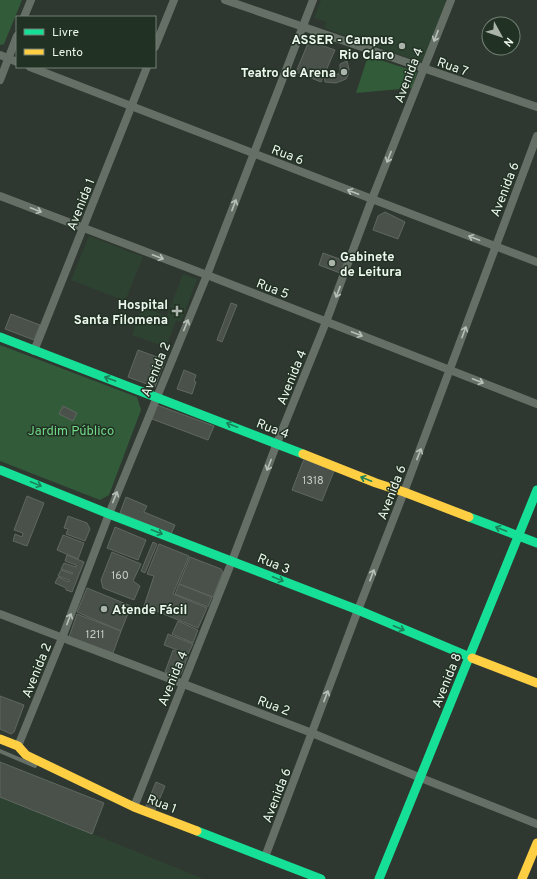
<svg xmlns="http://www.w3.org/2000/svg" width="537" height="879" font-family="Overpass,sans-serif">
	<rect width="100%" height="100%" fill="#2f3830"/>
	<g fill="#2d4231">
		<path d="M321 0H443L447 1 423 63 324 28 327 22 314 18Z"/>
		<path d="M89 236 143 257 125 301 71 280Z"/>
		<path d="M183 274 197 279 181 322 176 321 166 347 132 335 142 307 167 316Z"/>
		<path d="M0 762 104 803 93 834 204 879H0Z"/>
	</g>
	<g fill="#325b3a">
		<path d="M0 0H22L4 44 0 45Z"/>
		<path d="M368 56 417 72 412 88 356 93Z"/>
		<path d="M0 345 137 397 141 410 109 495 100 500 0 461Z"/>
	</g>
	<g fill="#4a514b" stroke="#5f6760">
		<path d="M309 41 335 50 321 82 296 72Z"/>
		<path d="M347 61 349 69 348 75 346 79 336 83 325 82 324 76 327 71 334 75 339 74 340 69V64Z"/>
		<path d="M385 212 405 222 398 239 373 230 378 216Z"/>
		<path d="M323 253 345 261 340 273 319 265Z"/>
		<path d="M231 303 237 305 222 342 217 340Z"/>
		<path d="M11 314 40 325 34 340 5 329Z"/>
		<path d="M138 350 165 360 155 387 128 377Z"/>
		<path d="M184 370 196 375 194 381 196 382 192 394 177 389Z"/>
		<path d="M157 405 214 426 208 440 152 419Z"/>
		<path d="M63 406 77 413 73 421 59 414Z"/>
		<path d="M304 459 334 471 322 501 292 490Z"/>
		<path d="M27 496 44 503 27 546 13 541 15 534 22 537 23 533 14 530Z"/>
		<path d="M126 497 147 506 144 512 175 525 171 534 120 513Z"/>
		<path d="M68 516 87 523 90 529 85 541 66 534 68 529 64 528Z"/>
		<path d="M115 527 146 540 138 560 107 548Z"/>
		<path d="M63 535 84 543 78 559 57 550Z"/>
		<path d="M153 542 157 544 145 573 141 571Z"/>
		<path d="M159 544 189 556 173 594 207 608 198 628 144 606 154 576 147 574Z"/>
		<path d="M112 552 141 564 133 581 140 586 134 600 103 588 101 580Z"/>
		<path d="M67 555 84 562 72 592 66 590V588L55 583 58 577 69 582V580L58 576 61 570 72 574 73 573 61 569 64 563 76 567V565L65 561Z"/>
		<path d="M190 557 221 569 223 572 213 597 179 584Z"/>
		<path d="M179 584 212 597 208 607 175 594Z"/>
		<path d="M87 588 131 606 121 631 77 612Z"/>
		<path d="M77 614 121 631 113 653 69 637Z"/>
		<path d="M178 621 198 630 193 643 172 634Z"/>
		<path d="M168 634 193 644 188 654 164 645Z"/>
		<path d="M173 650 188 656 181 674 178 677 165 672Z"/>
		<path d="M0 696 24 705 14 732 11 734 0 729Z"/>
		<path d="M0 762 104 803 92 834 0 797Z"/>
		<path d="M156 782 165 786 155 810 146 806Z"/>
	</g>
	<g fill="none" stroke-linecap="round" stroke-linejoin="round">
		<path stroke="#656f66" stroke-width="4" d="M0 751 35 766"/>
		<g stroke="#656f66" stroke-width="8">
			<path d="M225 0 537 107"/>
			<path d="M24 17 31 0"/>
			<path d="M155 47 174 0"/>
			<path d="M0 55 17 62"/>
			<path d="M30 67 372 199 537 262"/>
			<path d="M0 80 17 36"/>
			<path d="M0 196 207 275 537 404"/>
			<path d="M34 351 147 67"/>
			<path d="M0 614 312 733 421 778 537 824"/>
			<path d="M18 746 62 638 109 514 207 275 313 0"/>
			<path d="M134 807 232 561 277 443 326 322 372 199 451 0"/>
			<path d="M265 857 358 610 404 492 537 136"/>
		</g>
		<g stroke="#16e098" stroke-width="9">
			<path d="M0 337 303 454"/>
			<path d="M0 470 109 514 358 610 472 658"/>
			<path d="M469 517 537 543"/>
			<path d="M197 831 321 879"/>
			<path d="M379 879 537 490"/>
		</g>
		<g stroke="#ffcf43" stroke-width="9">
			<path d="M303 454 376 483 404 492 469 517"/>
			<path d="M472 658 537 683"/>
			<path d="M0 739 18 746 26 755 134 807 197 831"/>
			<path d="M522 879 537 843"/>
		</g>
	</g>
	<defs><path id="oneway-shaft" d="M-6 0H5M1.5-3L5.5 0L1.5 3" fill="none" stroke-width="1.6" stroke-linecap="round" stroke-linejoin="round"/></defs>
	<g stroke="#b6c0b7">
		<use href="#oneway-shaft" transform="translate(436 36) rotate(111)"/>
		<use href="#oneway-shaft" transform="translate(389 157) rotate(111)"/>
		<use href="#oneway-shaft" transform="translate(353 192) rotate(-159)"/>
		<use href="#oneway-shaft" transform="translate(234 205) rotate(-69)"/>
		<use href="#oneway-shaft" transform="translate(36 210) rotate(21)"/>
		<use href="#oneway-shaft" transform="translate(474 238) rotate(-159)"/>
		<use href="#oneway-shaft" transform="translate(158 257) rotate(21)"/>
		<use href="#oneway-shaft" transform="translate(338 292) rotate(111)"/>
		<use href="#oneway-shaft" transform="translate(186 325) rotate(-68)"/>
		<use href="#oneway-shaft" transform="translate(464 332) rotate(-70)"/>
		<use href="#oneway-shaft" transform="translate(357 334) rotate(21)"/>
		<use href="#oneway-shaft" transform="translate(478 381) rotate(21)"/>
		<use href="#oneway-shaft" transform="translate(419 454) rotate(-69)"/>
		<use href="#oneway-shaft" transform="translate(269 465) rotate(111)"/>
		<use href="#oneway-shaft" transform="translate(115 497) rotate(-68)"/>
		<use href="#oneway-shaft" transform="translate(372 575) rotate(-69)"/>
		<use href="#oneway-shaft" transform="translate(69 619) rotate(-69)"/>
		<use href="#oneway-shaft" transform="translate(326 696) rotate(-69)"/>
	</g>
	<g stroke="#1c8058">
		<use href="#oneway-shaft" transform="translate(110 379) rotate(-160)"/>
		<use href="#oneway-shaft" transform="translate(232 425) rotate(-159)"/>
		<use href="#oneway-shaft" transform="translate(366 479) rotate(-158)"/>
		<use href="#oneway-shaft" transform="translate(36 484) rotate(22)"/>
		<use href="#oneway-shaft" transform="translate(501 529) rotate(-159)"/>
		<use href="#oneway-shaft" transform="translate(157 532) rotate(21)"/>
		<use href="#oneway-shaft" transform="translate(278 579) rotate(22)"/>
		<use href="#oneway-shaft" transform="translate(399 628) rotate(23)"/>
	</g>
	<g fill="#aab4ab" stroke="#213123" stroke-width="1.5">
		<circle cx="402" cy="46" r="4"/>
		<circle cx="344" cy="72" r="4"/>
		<circle cx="332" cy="263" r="4"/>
		<path d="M175 305h4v4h4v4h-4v4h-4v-4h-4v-4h4z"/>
		<circle cx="104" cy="609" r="4"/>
	</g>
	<g text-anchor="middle" stroke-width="3" stroke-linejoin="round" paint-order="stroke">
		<g font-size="11" fill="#c4cdc4">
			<text x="313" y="484">1318</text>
			<text x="120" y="579">160</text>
			<text x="95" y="638">1211</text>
		</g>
		<g font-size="13" font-weight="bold" fill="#ecf6ed" stroke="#213123" text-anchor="end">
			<text x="394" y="44">ASSER - Campus<tspan x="394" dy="15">Rio Claro</tspan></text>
			<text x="336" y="77">Teatro de Arena</text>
			<text x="340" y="261" text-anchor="start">Gabinete<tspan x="340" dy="15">de Leitura</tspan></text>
			<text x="168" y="309">Hospital<tspan x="168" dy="15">Santa Filomena</tspan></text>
			<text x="112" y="614" text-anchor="start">Atende Fácil</text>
		</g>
		<g font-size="13" fill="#ecf6ed" stroke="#213123">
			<text transform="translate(453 66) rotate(19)" y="5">Rua 7</text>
			<text transform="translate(408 75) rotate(-69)" y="5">Avenida 4</text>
			<text transform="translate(288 154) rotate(21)" y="5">Rua 6</text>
			<text transform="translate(504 189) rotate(-69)" y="5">Avenida 6</text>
			<text transform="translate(80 204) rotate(-68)" y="5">Avenida 1</text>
			<text transform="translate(273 288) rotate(21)" y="5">Rua 5</text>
			<text transform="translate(155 369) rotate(-68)" y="5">Avenida 2</text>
			<text transform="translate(291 377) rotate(-68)" y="5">Avenida 4</text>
			<text transform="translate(273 428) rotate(21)" y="5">Rua 4</text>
			<text transform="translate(391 492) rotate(-69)" y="5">Avenida 6</text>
			<text transform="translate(274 563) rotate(22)" y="5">Rua 3</text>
			<text transform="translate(36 670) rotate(-68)" y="5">Avenida 2</text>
			<text transform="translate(172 678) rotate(-68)" y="5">Avenida 4</text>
			<text transform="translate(446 680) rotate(-68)" y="5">Avenida 8</text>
			<text transform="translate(274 705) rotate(21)" y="5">Rua 2</text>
			<text transform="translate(276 795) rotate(-69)" y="5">Avenida 6</text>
			<text transform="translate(162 803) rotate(21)" y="5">Rua 1</text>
		</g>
		<g font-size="13" fill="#73d987" stroke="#213123">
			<text x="71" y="435">Jardim Público</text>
		</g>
	</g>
	<rect x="16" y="16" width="140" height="52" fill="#213123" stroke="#728074"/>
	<rect x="24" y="29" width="20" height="6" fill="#16e098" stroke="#728074"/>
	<text x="52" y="36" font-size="12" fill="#ecf6ed">Livre</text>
	<rect x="24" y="49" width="20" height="6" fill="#ffcf43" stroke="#728074"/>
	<text x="52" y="56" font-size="12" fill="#ecf6ed">Lento</text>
	<g transform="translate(501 36) rotate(130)"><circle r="19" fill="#213123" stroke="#728074"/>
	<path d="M0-3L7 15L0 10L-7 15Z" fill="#aab4ab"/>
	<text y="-6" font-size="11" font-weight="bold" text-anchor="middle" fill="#ecf6ed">N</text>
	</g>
</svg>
